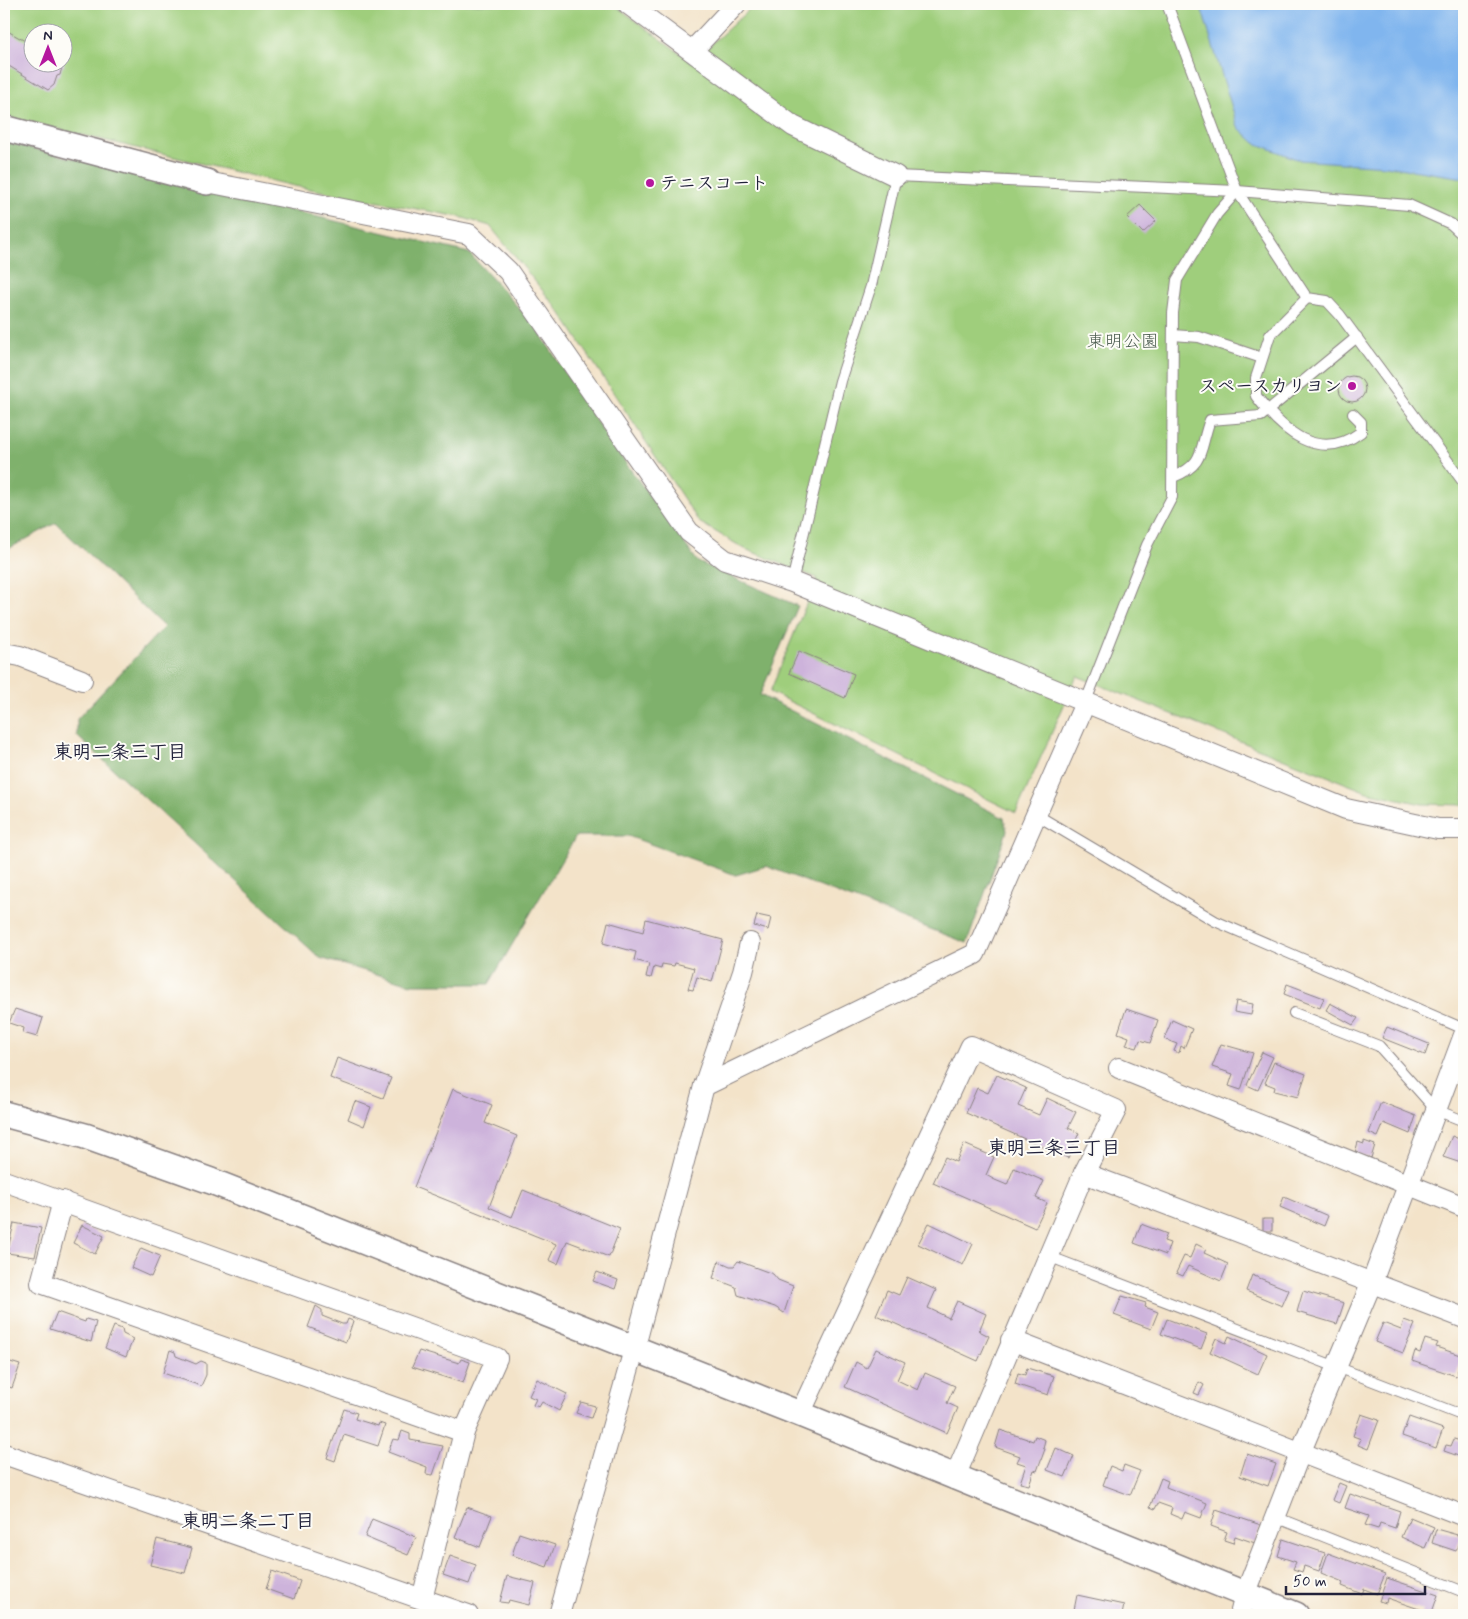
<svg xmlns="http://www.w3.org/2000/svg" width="1468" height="1619" font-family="Mynerve,'Klee One',sans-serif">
	<rect width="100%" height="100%" fill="#fdfcf7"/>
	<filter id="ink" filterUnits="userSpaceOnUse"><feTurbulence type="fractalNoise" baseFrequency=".02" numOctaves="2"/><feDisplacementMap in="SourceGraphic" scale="10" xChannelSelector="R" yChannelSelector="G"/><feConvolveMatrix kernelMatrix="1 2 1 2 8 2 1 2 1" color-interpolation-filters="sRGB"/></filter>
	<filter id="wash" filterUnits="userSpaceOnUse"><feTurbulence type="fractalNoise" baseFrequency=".0096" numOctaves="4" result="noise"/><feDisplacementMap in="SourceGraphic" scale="20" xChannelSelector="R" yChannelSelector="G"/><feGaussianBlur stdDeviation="1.12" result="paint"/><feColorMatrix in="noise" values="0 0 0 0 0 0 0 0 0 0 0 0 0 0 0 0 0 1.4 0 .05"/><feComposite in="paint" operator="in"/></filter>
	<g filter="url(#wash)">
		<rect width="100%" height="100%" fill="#f3e3c9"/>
		<path fill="#9fce7c" stroke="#60785c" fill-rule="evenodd" d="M4 4H613L692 62 755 4H1464V805L1422 804 1367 792 1077 676 1016 813 770 692 817 578 745 549 699 522 560 312 490 226 460 217 294 186 4 116ZM32 32H62V62H32Z"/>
		<path fill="#7fb16c" stroke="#506a54" d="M4 142 469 253 536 327 606 436 698 562 798 606 760 695 1004 818 1007 831 967 943 766 866 736 875 628 836H576L489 984H411L320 958 77 736V719L164 627 56 523 8 549 4 548Z"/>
		<path fill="#80b5ee" stroke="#516c94" d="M1200 4H1464V178L1386 166 1299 160 1255 143 1238 127Z"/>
		<g id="blocks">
			<g fill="#cdb3db">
				<path d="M4 29 32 45V62H62L65 65 62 67 60 75 57 76 54 85 48 90 4 63Z"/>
				<path d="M1140 205 1156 221 1143 233 1127 217Z"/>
				<circle cx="1352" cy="389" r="13"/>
				<path d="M799 651 854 674 845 698 789 673Z"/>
				<path d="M757 915 771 918 768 930 754 926Z"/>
				<path d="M646 919 723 940 712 982 697 977 693 990 688 989 694 968 675 963 674 966 662 964 661 969 654 967 651 978 646 977 649 964 634 960 636 952 603 943 608 922 643 932Z"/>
				<path d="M1287 984 1324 998 1320 1008 1284 994Z"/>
				<path d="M1236 1001 1253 1004 1251 1015 1234 1012Z"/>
				<path d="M1330 1003 1358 1018 1353 1025 1326 1010Z"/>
				<path d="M15 1009 43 1018 37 1037 23 1033 24 1028 9 1023Z"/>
				<path d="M1126 1009 1158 1020 1150 1043 1140 1040 1137 1048 1126 1045 1129 1037 1118 1033Z"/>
				<path d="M1172 1020 1192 1029 1184 1048 1181 1046 1179 1053 1174 1051 1177 1044 1164 1039Z"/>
				<path d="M1387 1027 1429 1044 1425 1055 1382 1038Z"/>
				<path d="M1221 1044 1253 1053 1241 1090 1229 1086 1233 1074 1212 1067Z"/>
				<path d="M1262 1052 1273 1057 1258 1090 1247 1085Z"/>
				<path d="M337 1058 391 1078 383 1098 330 1078Z"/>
				<path d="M1274 1062 1306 1074 1298 1097 1274 1091 1275 1087 1265 1083Z"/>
				<path d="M997 1075 1026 1088 1018 1106 1039 1115 1047 1098 1076 1112 1068 1128 1079 1133 1068 1158 966 1113 977 1088 988 1093Z"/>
				<path d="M453 1089 492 1105 485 1123 517 1136 489 1207 512 1217 523 1190 620 1229 609 1257 567 1241 558 1264 549 1260 556 1244 414 1187Z"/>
				<path d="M355 1101 371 1107 364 1126 348 1119Z"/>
				<path d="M1381 1102 1416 1116 1410 1134 1384 1123 1378 1137 1369 1133Z"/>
				<path d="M1452 1136 1464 1141V1164L1443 1157Z"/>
				<path d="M1364 1141 1375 1145 1371 1158 1355 1153 1358 1142 1364 1144Z"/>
				<path d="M964 1144 994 1157 986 1175 995 1180 1007 1185 1014 1168 1044 1181 1036 1198 1047 1203 1035 1228 933 1183 945 1157 956 1162Z"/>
				<path d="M1284 1197 1328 1216 1324 1226 1280 1207Z"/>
				<rect x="1263" y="1219" width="9" height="12"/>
				<path d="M14 1223 41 1228 35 1257 7 1253Z"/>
				<path d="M929 1223 973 1244 963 1265 918 1244Z"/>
				<path d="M1141 1224 1167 1234 1164 1241 1170 1243 1166 1255 1134 1243Z"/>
				<path d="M82 1225 104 1236 95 1254 73 1243Z"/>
				<path d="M1196 1244 1206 1249 1204 1253 1228 1264 1221 1281 1188 1266 1183 1276 1176 1273 1184 1256 1190 1258Z"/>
				<path d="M141 1248 160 1256 151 1277 131 1268Z"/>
				<path d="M719 1261 730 1266H734L738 1261 773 1274 778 1280 793 1286 784 1313 775 1307 738 1295 736 1287 713 1278Z"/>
				<path d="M597 1272 618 1280 615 1289 593 1281Z"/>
				<path d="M1252 1275 1289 1290 1282 1306 1246 1291Z"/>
				<path d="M907 1277 936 1290 928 1308 949 1318 957 1301 986 1314 979 1331 989 1336 978 1361 876 1315 887 1290 899 1295Z"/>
				<path d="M1303 1291 1344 1303 1337 1324 1297 1312Z"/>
				<path d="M1122 1296 1146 1303 1145 1307 1158 1312 1151 1329 1114 1315Z"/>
				<path d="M316 1306 322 1310V1316L342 1324H346L348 1319 353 1321 346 1342 308 1327Z"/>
				<path d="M57 1312 85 1322 86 1319 96 1322 91 1342 50 1329Z"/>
				<path d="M1167 1319 1207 1334 1201 1349 1161 1334Z"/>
				<path d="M1404 1320 1415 1324 1403 1353 1375 1342 1383 1323 1401 1330Z"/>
				<path d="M114 1326 122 1329 123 1334 133 1339 126 1357 105 1348Z"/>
				<path d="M1229 1336 1267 1354 1258 1374 1210 1352 1216 1338 1226 1343Z"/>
				<path d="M1425 1339 1438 1343 1436 1347 1463 1356 1456 1376 1412 1361 1415 1351 1420 1353Z"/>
				<path d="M876 1349 905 1362 897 1380 918 1390 925 1373 955 1386 947 1403 958 1408 947 1433 845 1387 856 1362 867 1368Z"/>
				<path d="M170 1350 175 1352 176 1356 196 1364 201 1361 206 1363V1375L201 1386 163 1373Z"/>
				<path d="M419 1351 459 1363 461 1359 470 1362 463 1383 412 1367Z"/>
				<path d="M4 1360 20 1365 12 1388 4 1385Z"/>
				<path d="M1027 1368 1054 1376 1048 1395 1015 1384 1018 1373 1025 1375Z"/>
				<path d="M537 1379 567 1394 559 1411 542 1402 539 1407 533 1405 536 1399 529 1396Z"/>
				<path d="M1199 1382 1204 1385 1199 1395 1194 1393Z"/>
				<path d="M581 1402 595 1406 591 1418 576 1413Z"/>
				<path d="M344 1409 357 1413 355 1419 378 1426 379 1423 385 1425 378 1446 344 1435 335 1461 327 1458Z"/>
				<path d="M1361 1414 1379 1420 1368 1449 1358 1445 1361 1439 1353 1436Z"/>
				<path d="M1409 1417 1443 1429 1436 1448 1402 1436Z"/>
				<path d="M1000 1430 1033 1441 1035 1436 1045 1440 1043 1448 1045 1449 1037 1471 1034 1470 1029 1485 1020 1483 1026 1465 1017 1462 1020 1456 995 1447Z"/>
				<path d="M402 1431 410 1434V1440L443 1446 433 1475 426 1474 427 1467 388 1452 393 1439 399 1440Z"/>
				<path d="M1454 1439 1464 1442V1465L1462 1464 1464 1458 1444 1451 1446 1445 1451 1446Z"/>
				<path d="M1056 1448 1074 1456 1065 1477 1047 1470Z"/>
				<path d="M1247 1454 1276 1464 1268 1486 1240 1476Z"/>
				<path d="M1124 1465 1140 1471 1130 1495 1103 1485 1110 1466 1122 1471Z"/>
				<path d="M1161 1478 1168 1481 1166 1487 1207 1503 1201 1518 1185 1512 1182 1519 1170 1514 1172 1508 1158 1503 1155 1509 1150 1507Z"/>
				<path d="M1339 1483 1346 1486 1339 1503 1332 1500Z"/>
				<path d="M1350 1494 1400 1511 1395 1528 1380 1523 1378 1529 1365 1525 1369 1516 1345 1508Z"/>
				<path d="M467 1507 492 1516 480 1547 455 1537Z"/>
				<path d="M1216 1510 1261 1525 1255 1543 1235 1536 1233 1543 1224 1540 1227 1532 1211 1526Z"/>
				<path d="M1410 1517 1434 1527 1425 1548 1401 1537Z"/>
				<path d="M372 1519 416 1537 408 1555 365 1537Z"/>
				<path d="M1436 1529 1461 1536 1456 1551 1432 1543Z"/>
				<path d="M519 1533 555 1545 547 1567 512 1555Z"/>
				<path d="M157 1539 192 1548 185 1573 150 1565Z"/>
				<path d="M1283 1539 1325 1553 1319 1571 1304 1566 1302 1572 1293 1569 1296 1562 1278 1556Z"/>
				<path d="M1328 1553 1385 1574 1377 1594 1364 1589 1362 1594 1342 1586 1343 1582 1321 1573Z"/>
				<path d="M450 1556 476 1565 469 1584 443 1575Z"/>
				<path d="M272 1571 300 1581 294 1599 266 1589Z"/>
				<path d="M507 1576 535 1583 529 1605 509 1600 508 1603 500 1602Z"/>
				<path d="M1387 1578 1438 1595 1431 1615 1421 1614 1422 1610 1387 1598 1386 1603 1379 1601Z"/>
				<path d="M1077 1595 1124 1605 1122 1615H1073Z"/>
			</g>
		</g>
	</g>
	<g filter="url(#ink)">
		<use href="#blocks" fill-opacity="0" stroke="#8a8282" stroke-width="1"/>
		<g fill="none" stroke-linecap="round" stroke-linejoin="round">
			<defs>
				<g id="service">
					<path d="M1167 4 1237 191 1307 298 1327 301 1340 315 1464 483"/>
					<path d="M1307 298 1270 335 1256 378V396C1282 430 1318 464 1361 432V422L1353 414"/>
					<path d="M1173 335 1199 337 1262 358"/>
					<path d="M1173 477C1206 464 1199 449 1210 420L1261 416 1357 337"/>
					<path d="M792 582 840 381 871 286 896 176 1237 191 1409 205 1451 224 1464 236"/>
					<path d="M1086 701 1147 545 1172 497 1173 313 1177 280 1217 214 1237 191"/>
					<path d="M1035 814 1215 921 1464 1029"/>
					<path d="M1294 1013 1379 1046 1436 1110 1464 1121"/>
					<path d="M1048 1256 1464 1416"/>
					<path d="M1275 1517 1464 1592"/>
				</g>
				<g id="minor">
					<path d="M628 4 793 126 896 176"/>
					<path d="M692 51 736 4"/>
					<path d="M207 182 469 234 508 271 689 532 725 560 792 582 1346 809 1438 829H1464"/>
					<path d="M4 653 20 656 82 680"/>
					<path d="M1119 1068 1464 1207"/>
					<path d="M704 1086 975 954 1086 701"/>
					<path d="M1084 1173 1464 1318"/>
					<path d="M4 1181 497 1358 464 1432 422 1599"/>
					<path d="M63 1201 41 1283 464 1432"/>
					<path d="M1011 1340 1464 1516"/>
					<path d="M800 1414 971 1046 1116 1110 1084 1173 954 1479"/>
					<path d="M4 1454 468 1615"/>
					<path d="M559 1615 634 1350 704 1086 743 972 750 943"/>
					<path d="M1240 1615 1245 1595 1301 1451 1372 1282 1464 1035"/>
				</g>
				<g id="tertiary">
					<path d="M4 128 207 182"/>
					<path d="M4 1114 85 1136 211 1181 800 1414 1296 1615"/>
				</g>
			</defs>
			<use href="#service" stroke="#8a8282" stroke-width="12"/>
			<use href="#minor" stroke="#8a8282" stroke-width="22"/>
			<use href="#tertiary" stroke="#8a8282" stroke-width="28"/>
			<use href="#service" stroke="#fff" stroke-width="10"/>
			<use href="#minor" stroke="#fff" stroke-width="20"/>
			<use href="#tertiary" stroke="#fff" stroke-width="25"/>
		</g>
	</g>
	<g fill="#b5179e" stroke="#fdfcf7" stroke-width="2">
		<circle cx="650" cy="183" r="5"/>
		<circle cx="1352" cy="386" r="5"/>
	</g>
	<g text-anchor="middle" stroke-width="4" stroke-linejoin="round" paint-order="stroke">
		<g font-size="18" font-weight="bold" fill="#22223b" stroke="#fdfcf7" text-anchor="start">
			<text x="660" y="189">テニスコート</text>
			<text x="1342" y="392" text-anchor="end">スペースカリヨン</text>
		</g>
		<g font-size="18" fill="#4e5e52" stroke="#fdfcf7">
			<text x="1123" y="347">東明公園</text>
		</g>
		<g font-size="19" font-weight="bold" fill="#22223b" stroke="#fdfcf7">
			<text x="120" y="758">東明二条三丁目</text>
			<text x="1054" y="1154">東明三条三丁目</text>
			<text x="248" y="1527">東明二条二丁目</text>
		</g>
	</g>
	<rect width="1468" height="1619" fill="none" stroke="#fdfcf7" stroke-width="20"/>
	<g transform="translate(48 48)"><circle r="24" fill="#fdfcf7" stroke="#a5a5ac"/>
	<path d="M0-4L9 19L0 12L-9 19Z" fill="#b5179e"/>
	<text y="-8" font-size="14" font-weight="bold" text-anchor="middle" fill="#22223b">N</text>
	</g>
	<path d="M1286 1586v8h139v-8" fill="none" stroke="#22223b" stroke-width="2.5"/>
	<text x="1293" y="1586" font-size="15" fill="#22223b" stroke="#fdfcf7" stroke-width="4" paint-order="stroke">50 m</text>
</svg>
